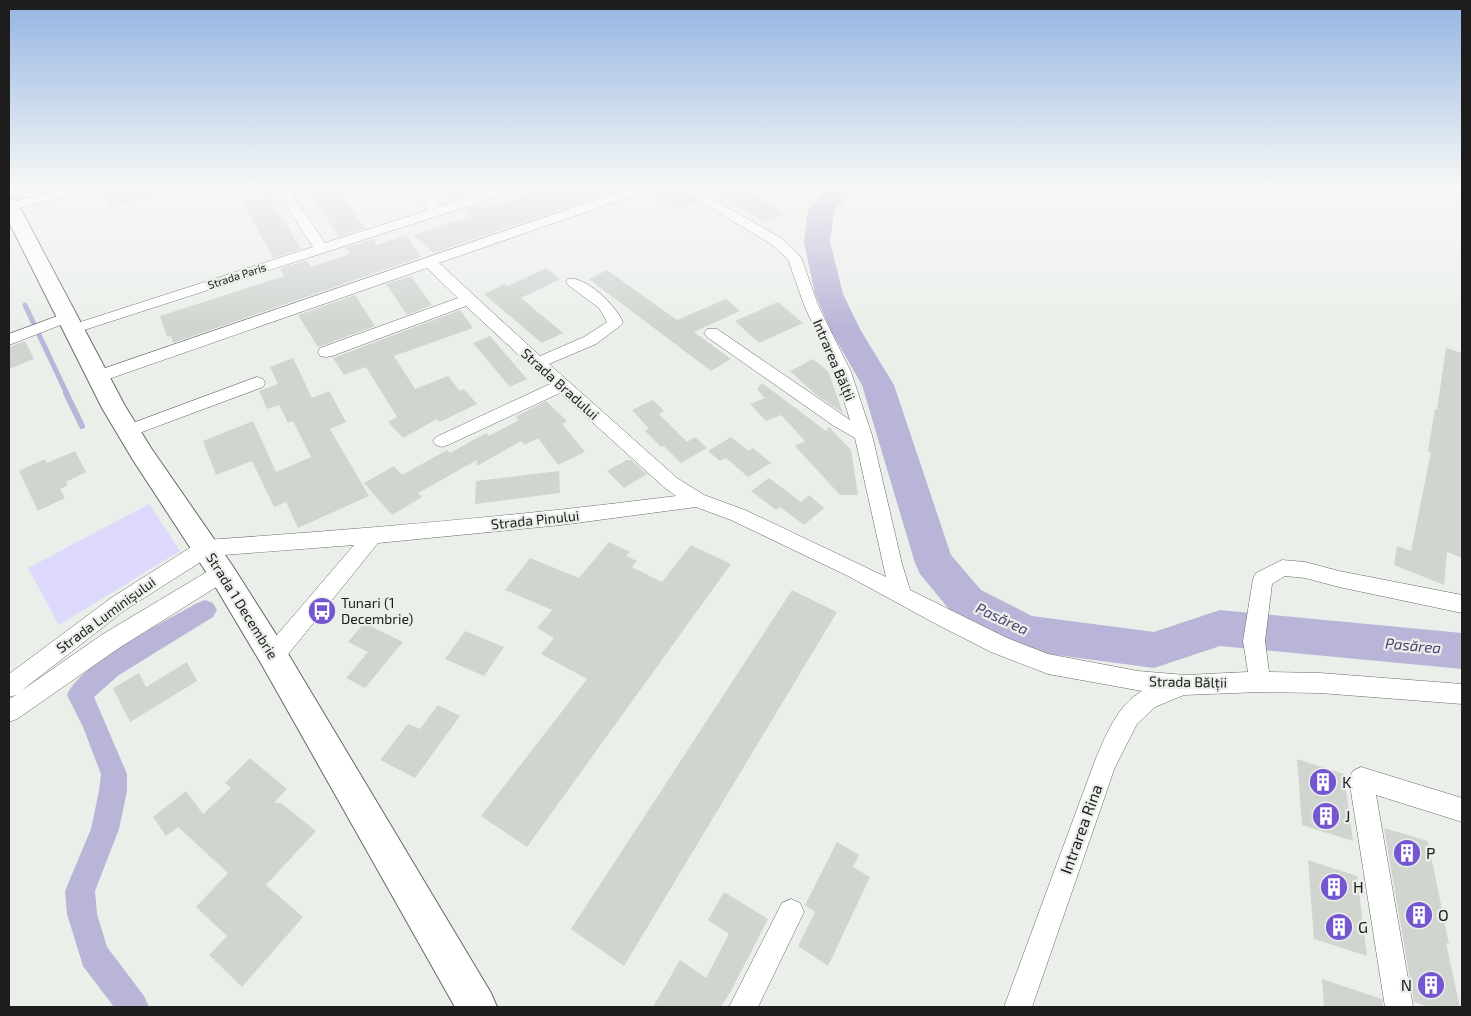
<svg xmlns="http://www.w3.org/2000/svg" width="1471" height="1016" font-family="'Exo 2',sans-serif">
	<rect width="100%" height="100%" fill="#ebefea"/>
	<path fill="#ddd9fd" d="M149 504 180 551 59 625 28 568Z"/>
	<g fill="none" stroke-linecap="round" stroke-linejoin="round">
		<path stroke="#b9b5d8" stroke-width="5" d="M25 305 67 394"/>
		<path stroke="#b9b5d8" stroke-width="6" d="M66 393 82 426"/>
		<path fill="#b9b5d8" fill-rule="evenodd" d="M205 600 213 603 217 610 213 617 119 675 94 697 127 774V791L119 829 95 891 97 914 107 947 144 996 149 1007H114L83 966 67 914 65 891 91 829 99 791 101 774 83 727 67 695C83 661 163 623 197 603Z"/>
		<path fill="#b9b5d8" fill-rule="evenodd" d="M829 186H856L834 211 830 242 843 294 861 331 894 385 951 555 981 590 1032 616 1154 632 1220 610 1462 633V669L1220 646 1154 668 1026 651 1012 646 953 614 920 574 915 563 862 385 831 331 815 294 804 242 808 210Z"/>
	</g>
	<g fill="#d1d5d0">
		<path d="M117 186H168V191L111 207 105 189Z"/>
		<path d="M305 186H335L365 228 339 237Z"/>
		<path d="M442 186H463L471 194 454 200Z"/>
		<path d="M556 186H619V189L434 253 413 235 468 217 463 210 480 204 484 209Z"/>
		<path d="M655 186H673L697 201 676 210 650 192 654 190Z"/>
		<path d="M694 186H739L784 214 765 222 717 192 710 195Z"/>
		<path d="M268 196 287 226 301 249 273 258 243 203Z"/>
		<path d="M406 235 421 257 173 343 171 336 167 337 160 316 284 276 280 269 307 260 311 267 350 254 346 248 373 239 377 245Z"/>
		<path d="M546 268 560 279 521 298 563 333 542 343 484 294 505 284 508 286Z"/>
		<path d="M607 270 677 320 726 299 740 311 694 332 731 359 711 371 589 279Z"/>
		<path d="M411 276 432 305 407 315 386 284Z"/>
		<path d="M355 295 375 326 318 347 298 315Z"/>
		<path d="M778 302 803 323 759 343 735 321Z"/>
		<path d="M460 310 473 328 394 356 415 389 448 376 460 391 464 389 477 404 440 422 437 419 403 438 388 422 397 417 366 367 344 375 333 358Z"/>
		<path d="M490 336 527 379 510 387 473 343Z"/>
		<path d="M25 341 34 359 9 369V347Z"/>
		<path d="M1446 348 1462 353V558L1447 552 1444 585 1394 565 1397 546 1411 551 1431 452 1428 451 1435 409 1437 410Z"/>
		<path d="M293 358 312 398 329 391 346 422 330 429 369 496 298 528 286 502 274 507 252 461 216 475 203 441 253 421 276 472 311 457 293 421 288 423 279 405 267 409 259 391 278 384 270 367Z"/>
		<path d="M813 359 828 371 843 413 815 394 790 371Z"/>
		<path d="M762 383 826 431 829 427 851 450 858 495H840L795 446 805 441 781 415 766 421 750 404 765 398 757 389Z"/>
		<path d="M653 400 664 411 659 414 687 442 695 437 707 448 681 463 664 446 661 447 645 431 649 429 632 410Z"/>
		<path d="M546 401 567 421 562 424 585 452 558 465 538 438 525 445 521 441 477 466V460L418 493 422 497 392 515 364 483 394 466 402 475 447 450 450 453 486 433 489 436 519 420 515 417Z"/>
		<path d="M731 437 749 451 753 448 771 463 748 477 726 458 720 461 708 451Z"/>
		<path d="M75 451 86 472 66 482 68 485 60 489 65 498 38 511 19 471 45 459 47 463Z"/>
		<path d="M627 460H631L647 474 624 488 607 471Z"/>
		<path d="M559 471 560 493 475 504 476 481Z"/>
		<path d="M769 478 801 502 809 495 824 508 804 525 780 507 776 510 751 491Z"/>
		<path d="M609 542 630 552 626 556 637 561 632 567 662 582 691 545 731 564 527 847 481 816 587 679 541 654 554 638 537 628 552 610 505 590 530 558 579 578Z"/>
		<path d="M792 590 837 612 624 966 571 929Z"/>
		<path d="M364 623 403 642 365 688 346 678 368 652 348 642Z"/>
		<path d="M465 631 504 647 484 676 445 659Z"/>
		<path d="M187 662 197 681 130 722 113 688 139 673 146 687Z"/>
		<path d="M438 705 460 716 415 778 380 760 408 724 420 729Z"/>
		<path d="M250 758 287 789 274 803H281L316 831 266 885 303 917 242 987 209 955 227 936 196 907 228 873 178 827 166 836 153 817 186 791 203 814 231 788 225 783Z"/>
		<path d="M1297 759 1344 774 1353 841 1302 825Z"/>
		<path d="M1384 828 1428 841 1449 944 1446 943 1460 1007H1430L1414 1002Z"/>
		<path d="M837 842 859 855 853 867 870 877 828 966 798 946 815 912 805 905Z"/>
		<path d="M1308 860 1357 876 1367 956 1314 939Z"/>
		<path d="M724 892 768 919 731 991 721 1007H653L680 960 706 978 729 934 708 920Z"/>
		<path d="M1322 979 1382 999 1383 1007H1324Z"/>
	</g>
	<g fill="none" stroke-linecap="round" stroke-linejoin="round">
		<defs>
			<g id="minor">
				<path d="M73 186H93L92 189 9 211V203Z"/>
				<path d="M282 186 287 187 325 243 429 210 409 186H422L440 206 503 186H522L521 189 78 332H68L65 329 68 326 313 247 276 190Z"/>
				<path d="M635 186H653L652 189 439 263 540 356 584 337 607 322 599 308 568 285 566 282 568 279C585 275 618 307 623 323L620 326 596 344 549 364 677 478 704 495 745 510 886 577 855 438 834 426 707 337 704 333 707 329H717L850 420 835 372 804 305 788 259 771 244 675 186H690L781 238 801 257 818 305 851 372 872 435 902 564 910 590 1007 638 1048 654 1138 671 1185 675 1248 672 1243 641 1253 579 1256 573 1282 560 1305 562 1339 571 1462 595V613L1339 587 1305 578 1285 576 1272 584 1265 641 1269 672 1320 673 1462 684V704L1320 693 1260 692 1184 695 1155 707 1137 724 1115 767 1032 1007H1004L1096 758C1107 733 1117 706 1142 691L1048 674 991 652 938 625 848 576 731 520 696 507 561 525 378 543 281 663 273 666 265 663 262 656 265 649 354 545 210 556 125 610 21 691 103 634 215 567 222 565 229 567 232 573 229 579 119 648 17 719 9 722V699L16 695 9 697V674L111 598 199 542 206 540C363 529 520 516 676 496L665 488 560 393 448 445 442 447 436 445 433 441 436 437 550 384 466 306 332 356 326 357 320 356 318 352 320 348 458 298 427 268 103 381 97 383 91 381 89 377 91 373Z"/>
				<path d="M66 313 71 315 74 318 71 321 9 345V334Z"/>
				<path d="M257 377 263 379 265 383 263 387 134 435 128 437 122 435 119 431 122 427Z"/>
				<path d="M1361 767 1462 798V822L1376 795 1413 1007H1385L1349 779 1353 771Z"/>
				<path d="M791 899 800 903 804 912 758 1007H729L782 903Z"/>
			</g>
			<path id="secondary" d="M9 198 15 200 18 204 125 406 151 448 232 565 284 647 491 993 497 1007H455L262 665 212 581 133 460 102 408 9 222Z"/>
		</defs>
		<use href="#minor" stroke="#666a66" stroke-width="1"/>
		<use href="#secondary" stroke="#666a66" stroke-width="2"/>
		<use href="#minor" fill="#fff" fill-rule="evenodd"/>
		<use href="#secondary" fill="#fff" fill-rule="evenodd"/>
	</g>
	<linearGradient id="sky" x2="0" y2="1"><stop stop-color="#95b4e2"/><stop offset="0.57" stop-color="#f6f8f6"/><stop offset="1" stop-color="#f6f8f6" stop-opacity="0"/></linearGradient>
	<rect width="1471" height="328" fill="url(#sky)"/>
	<defs>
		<symbol id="bus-disc" viewBox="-11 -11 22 22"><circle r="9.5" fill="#7556d0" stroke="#ebefea"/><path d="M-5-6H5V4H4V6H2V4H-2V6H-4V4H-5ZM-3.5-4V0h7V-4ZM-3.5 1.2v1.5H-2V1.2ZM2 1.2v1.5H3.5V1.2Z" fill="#fff"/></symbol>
		<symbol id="building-disc" viewBox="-11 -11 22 22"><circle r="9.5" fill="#7556d0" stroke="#ebefea"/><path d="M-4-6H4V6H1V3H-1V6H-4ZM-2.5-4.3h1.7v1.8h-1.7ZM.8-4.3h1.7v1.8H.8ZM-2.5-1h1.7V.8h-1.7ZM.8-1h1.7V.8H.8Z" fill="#fff"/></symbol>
	</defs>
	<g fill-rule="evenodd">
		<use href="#bus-disc" x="306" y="595" width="32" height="32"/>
		<use href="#building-disc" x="1307" y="766" width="32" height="32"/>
		<use href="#building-disc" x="1310" y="800" width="32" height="32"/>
		<use href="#building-disc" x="1391" y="837" width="32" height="32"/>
		<use href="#building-disc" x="1318" y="871" width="32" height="32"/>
		<use href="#building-disc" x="1403" y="899" width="32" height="32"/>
		<use href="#building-disc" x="1323" y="911" width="32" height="32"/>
		<use href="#building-disc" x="1415" y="969" width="32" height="32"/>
	</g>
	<g text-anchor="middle" stroke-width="4.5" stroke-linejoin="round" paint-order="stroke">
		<g font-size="11" fill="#1c1d1c" stroke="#ebefea">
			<text transform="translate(237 276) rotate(-18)" y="4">Strada Paris</text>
		</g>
		<g font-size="14" fill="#1c1d1c" stroke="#ebefea">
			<text transform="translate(834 360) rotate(67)" y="5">Intrarea Bălții</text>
			<text transform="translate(560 384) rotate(42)" y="5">Strada Bradului</text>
			<text transform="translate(535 520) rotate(-6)" y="5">Strada Pinului</text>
			<text transform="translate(242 606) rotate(58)" y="5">Strada 1 Decembrie</text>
			<text transform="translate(106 615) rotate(-36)" y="5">Strada Luminișului</text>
			<text transform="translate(1188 682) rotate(1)" y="5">Strada Bălții</text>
		</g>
		<g font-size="14" fill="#1c1d1c" stroke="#ebefea" text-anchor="start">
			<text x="341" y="608">Tunari (1<tspan x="341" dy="16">Decembrie)</tspan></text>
		</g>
		<g font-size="15" font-style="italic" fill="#4a4171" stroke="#ebefea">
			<text transform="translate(1002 619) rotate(25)" y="5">Pasărea</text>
			<text transform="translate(1413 646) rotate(5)" y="5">Pasărea</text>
		</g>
		<g font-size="16" fill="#1c1d1c" stroke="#ebefea" text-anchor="start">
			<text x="1342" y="788">K</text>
			<text x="1345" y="822">J</text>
			<text x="1426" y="859">P</text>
			<text x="1353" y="893">H</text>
			<text x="1438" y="921">O</text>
			<text x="1358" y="933">G</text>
			<text x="1412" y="991" text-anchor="end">N</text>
		</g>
		<g font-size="16" fill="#1c1d1c" stroke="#ebefea">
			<text transform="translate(1081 829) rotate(-70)" y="6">Intrarea Rina</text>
		</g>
	</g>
	<rect width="1471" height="1016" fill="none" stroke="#1c1d1c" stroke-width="20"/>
</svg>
